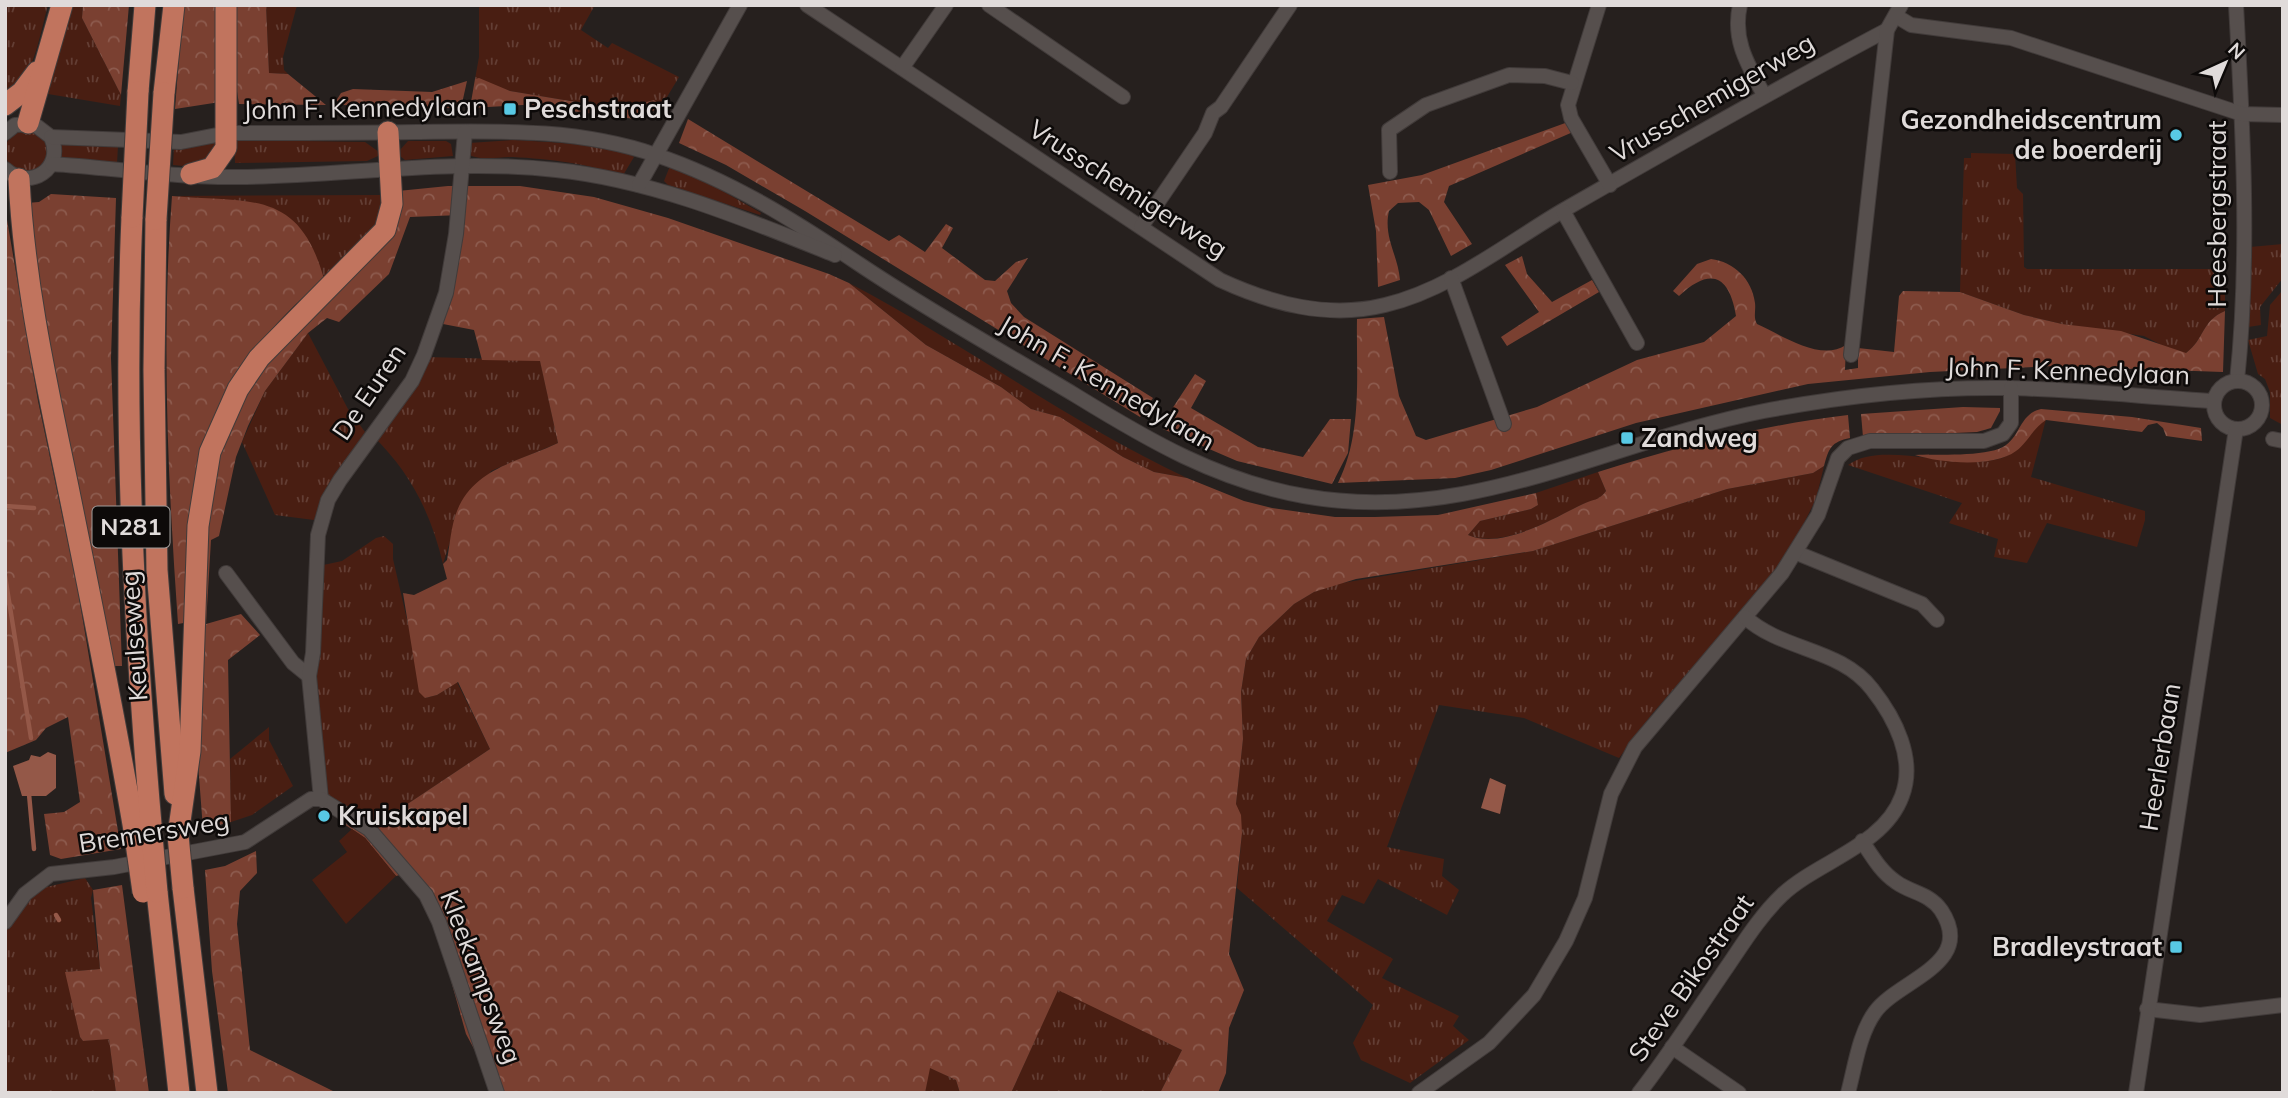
<svg xmlns="http://www.w3.org/2000/svg" width="2288" height="1098" font-family="Mulish,sans-serif">
	<defs>
		<pattern id="grass-tufts" width="24" height="20" patternUnits="userSpaceOnUse" patternTransform="scale(1.75)"><rect width="24" height="20" fill="#491e12"/><path d="M3 7l-1-3M5 7V3M7 7l1-3M15 17l-1-3M17 17v-4M19 17l1-3" fill="none" stroke="#633e34"/></pattern>
		<pattern id="forest-crowns" width="20" height="18" patternUnits="userSpaceOnUse" patternTransform="scale(1.75)"><rect width="20" height="18" fill="#7a4031"/><path d="M2 6a3 3 0 1 1 6 0M12 15a3 3 0 1 1 6 0" fill="none" stroke="#8d5b4e"/></pattern>
	</defs>
	<rect width="100%" height="100%" fill="#26201e"/>
	<g fill="url(#grass-tufts)">
		<path d="M5 5H48C40 33 35 73 12 92L5 91Z"/>
		<path d="M66 5H83L82 18 121 95 120 106 42 93Z"/>
		<path d="M266 5H297L283 57 284 70 288 74 269 73Z"/>
		<path d="M479 5H595L581 30 608 48 612 43 679 77 661 107 654 100 624 108 606 107 510 91 475 79 479 57Z"/>
		<circle cx="26" cy="151" r="21"/>
		<path d="M220 139V150L195 167 173 165 174 146Z"/>
		<path d="M234 140 365 142 379 152 378 156 367 161 235 163Z"/>
		<path d="M513 140C534 141 621 145 634 157L622 177C590 163 548 159 513 157 499 157 482 161 469 155V143Z"/>
		<path d="M408 141H446L451 144 453 156 405 160 400 156V150Z"/>
		<path d="M59 142 118 146 117 163 59 158Z"/>
		<path d="M1971 153 2015 154 2017 188 2023 194 2024 267 2027 269H2225V311C2201 321 2205 339 2186 353L2175 352 2144 336 2062 324 2024 315 1960 292 1964 158H1971Z"/>
		<path d="M670 166 700 178 761 213 760 215 668 185 664 181Z"/>
		<path d="M383 195 378 224 324 279 247 203 172 196Z"/>
		<path d="M2283 244V278L2260 307 2261 325 2248 327 2250 247Z"/>
		<path d="M849 283C964 343 1069 423 1187 478L1154 472 1123 457 1060 417 1031 409 1001 387 926 345Z"/>
		<path d="M2283 290V425L2270 418V392L2265 379 2258 374 2248 340 2267 336 2270 305Z"/>
		<path d="M308 333 348 409 365 432 326 490 314 520 275 515 242 442 265 391Z"/>
		<path d="M426 357 540 360 558 443 491 471 451 538 443 564C431 513 410 472 373 436Z"/>
		<path d="M2046 419 2031 477 2145 511V520L2137 547 2047 523 2027 563 1994 557 1998 539 1949 523 1962 503 1848 465C1882 439 1958 472 2002 458 2022 451 2029 431 2046 419Z"/>
		<path d="M1824 466 1816 499 1785 561 1652 714 1619 758 1524 718 1439 705 1387 847 1444 859 1442 876 1459 890 1447 915 1378 879 1364 904 1342 895 1327 921 1393 959 1382 978 1459 1016 1453 1026 1469 1040 1410 1083 1361 1060 1353 1043 1373 1005 1237 888 1242 833 1236 804 1243 739 1241 692 1246 659 1259 637 1294 604 1314 592 1336 584 1533 551 1727 489 1813 473Z"/>
		<path d="M1598 472 1606 491C1599 501 1593 500 1583 504 1552 519 1503 549 1468 535L1480 521 1531 509 1538 505 1536 493Z"/>
		<path d="M384 536 393 544V559L425 698 437 695 457 682 490 749 373 827 328 797 317 727 314 567 342 561 376 538Z"/>
		<path d="M269 727V740L293 786 252 815 231 822 230 759Z"/>
		<path d="M85 878 93 890 91 898 100 969 66 972 80 1037 83 1041 109 1038 116 1093H5V931L38 889Z"/>
		<path d="M1058 989 1182 1050 1160 1093H1011Z"/>
		<path d="M929 1067 956 1080 960 1093H925Z"/>
	</g>
	<g fill="url(#forest-crowns)">
		<path d="M83 5H129L121 95 82 18Z"/>
		<path d="M183 5H218L220 102 175 109Z"/>
		<path d="M237 5H266L269 73 288 74 326 105 239 104 236 85Z"/>
		<path d="M479 78 510 91 606 107 624 108 654 100 661 107 635 119 523 105 470 108 475 79Z"/>
		<path d="M467 81 461 108 342 105 336 101 341 93 353 89 432 92Z"/>
		<path d="M688 119 889 241 899 235 925 252 946 224 953 228 942 248 985 280 995 281 1016 262 1028 258 1007 291 1011 303 1024 317 1153 398 1140 417 805 211 726 165 679 143Z"/>
		<path d="M1568 122 1573 132 1449 186 1444 202 1472 244 1451 256 1429 210 1419 202 1398 203 1389 211C1383 237 1398 255 1400 280L1378 287 1376 231 1368 185 1422 175Z"/>
		<path d="M448 186H520L594 197 668 218 829 274 849 283 926 345 1001 387 1031 409 1060 417 1123 457 1154 472 1187 478 1244 501 1272 508 1335 517H1375L1438 515 1536 493 1538 505 1531 509 1480 521 1468 535C1502 550 1554 518 1583 504 1593 499 1599 501 1606 491L1598 472C1680 446 1763 425 1848 415L1850 438C1831 442 1829 448 1824 466L1813 473 1727 489 1533 551 1356 579 1314 592 1294 604 1259 637 1246 659 1241 692 1243 739 1236 804 1241 815 1242 833 1229 954 1244 990 1229 1028 1226 1073 1218 1093H1160L1182 1050 1058 990 1011 1093H960L956 1080 930 1068 925 1093H489L480 1060 466 1034 441 945 424 903 403 874 396 876 365 838 338 820 345 808 373 827 490 749 458 682 437 695 425 698 419 692 403 593 414 595 447 579 443 564 447 560C450 544 451 526 457 511 474 468 520 461 558 443L540 361 482 360 474 330 443 324 452 293 461 215 410 217 389 274 339 322 327 318 308 333 265 391 248 426 236 457 219 536 211 540 206 624 241 614 260 635 228 660 231 822 203 829 197 750 204 537 217 461 255 376 376 249 398 191Z"/>
		<path d="M51 194 116 198 111 358 122 666H108L59 436 27 203 39 202Z"/>
		<path d="M172 196C251 203 299 189 324 279 287 310 256 343 232 385L189 622 178 624C168 482 161 339 172 196Z"/>
		<path d="M5 208 38 401 77 585 121 849 61 859 50 855 44 814 64 812 80 802 68 717 46 728 36 740 5 753Z"/>
		<path d="M1522 256 1527 274 1552 302 1592 280 1599 292 1507 346 1501 337 1539 312 1505 265Z"/>
		<path d="M1711 259C1734 262 1752 279 1755 303 1756 311 1753 317 1757 324 1782 335 1820 362 1846 345L1845 370 1858 368V348L1894 352 1899 296 1903 291 1960 292 2024 315 2062 324 2121 331 2186 353C2205 339 2201 321 2225 311L2223 372 2053 366 1930 372 1808 384 1636 423 1491 470 1455 478 1338 483C1363 433 1356 374 1357 319L1384 317 1399 396 1416 436 1426 440 1537 407 1637 360 1704 342 1736 316C1729 273 1709 268 1679 296L1673 291 1697 264Z"/>
		<path d="M1195 374 1206 381 1191 408 1258 447 1303 457 1330 419H1351L1348 453 1332 484 1237 461 1163 429 1166 418Z"/>
		<path d="M1963 407 2000 408V411L1991 428 1977 432 1863 437 1861 414Z"/>
		<path d="M2041 409 2132 417 2201 428 2202 441 2166 436 2163 428 2157 423 2148 425 2142 432 2046 420C2033 428 2028 442 2016 451 1993 468 1941 463 1915 455 1938 454 1984 457 2003 447 2021 437 2019 414 2041 409Z"/>
		<path d="M256 851 257 873 240 891 237 924 250 1050 337 1093H228L212 971 205 870 225 866Z"/>
		<path d="M122 885 149 1093H116L109 1039 83 1041 80 1037 65 972 100 969 93 890Z"/>
	</g>
	<path fill="#491e12" d="M352 829 365 838 396 876 346 924 312 880 347 852 339 841Z"/>
	<g fill="#945848">
		<path d="M48 752 56 755V788L46 796H22L13 766 29 760 31 755 40 757Z"/>
		<path d="M1490 778 1506 785 1500 814 1481 808Z"/>
	</g>
	<g fill="none" stroke-linecap="round" stroke-linejoin="round">
		<g stroke="#945848" stroke-width="4.5">
			<path d="M5 506 34 508"/>
			<path d="M5 576 31 738"/>
			<path d="M29 794 34 849"/>
			<path d="M56 915 59 920"/>
		</g>
		<defs>
			<g id="minor">
				<path d="M807 5 1220 280C1272 304 1328 319 1385 305 1449 290 1506 244 1562 211 1670 149 1777 88 1887 30"/>
				<path d="M989 5 1123 97"/>
				<path d="M1599 5 1568 105 1571 118 1610 185"/>
				<path d="M1740 5C1732 40 1748 65 1764 95"/>
				<path d="M2236 5C2243 130 2250 257 2237 381"/>
				<path d="M1896 16 1911 25 2011 38 2242 114 2283 115"/>
				<path d="M902 68 946 5"/>
				<path d="M5 133 15 125 34 124 51 137C65 168 30 192 5 169"/>
				<path d="M51 137 181 142 227 133C291 133 354 133 417 132 499 131 577 128 656 155 730 180 795 221 859 264 929 311 1003 352 1075 395 1148 440 1218 481 1304 496 1469 526 1606 442 1764 411 1843 396 1924 387 2005 388 2075 389 2145 397 2214 401"/>
				<path d="M52 164C113 168 178 178 238 177 344 176 450 158 556 170 653 180 745 219 835 255"/>
				<path d="M1390 172 1389 130 1426 105 1509 75 1545 76 1572 83"/>
				<path d="M639 185 740 5"/>
				<path d="M1563 211 1637 343"/>
				<path d="M1141 227 1205 133 1213 113 1221 107 1290 5"/>
				<path d="M1451 278 1504 424"/>
				<path d="M1851 355 1887 30 1901 5"/>
				<circle cx="2238" cy="405" r="24"/>
				<path d="M2273 439 2283 441"/>
				<path d="M1797 553 1922 604 1937 620"/>
				<path d="M226 573 293 663 309 676"/>
				<path d="M321 799 309 676 313 653 318 535 328 500 340 480 412 381 424 355 446 293 456 234 465 132"/>
				<path d="M321 799 369 829 426 895 439 922 497 1093"/>
				<path d="M5 922 25 894 51 874 114 867 245 842 311 799H321"/>
				<path d="M2147 1009 2200 1015 2283 1005"/>
				<path d="M1672 1047 1739 1093"/>
				<path d="M1419 1093 1489 1043 1534 995 1566 941 1585 898 1611 794 1635 747 1782 573 1818 515 1838 458 1848 448 1870 441H1984L2003 434 2011 423V388"/>
				<path d="M1639 1093C1671 1052 1698 1009 1727 967 1744 942 1760 916 1782 895 1818 861 1884 846 1902 796 1916 759 1895 718 1872 689 1841 648 1782 651 1745 617"/>
				<path d="M1848 1093C1855 1067 1859 1034 1875 1012 1898 980 1977 964 1941 910 1929 893 1911 893 1896 882 1881 872 1872 856 1862 841"/>
				<path d="M2136 1093 2236 429"/>
			</g>
			<g id="highway">
				<path d="M138 92 145 5"/>
				<path d="M164 93 174 5"/>
				<path d="M5 105 22 92 37 72"/>
				<path d="M28 123 62 5"/>
				<path d="M191 174 212 168 226 148V5"/>
				<path d="M19 179C24 282 46 381 67 482 91 600 115 717 135 836"/>
				<path d="M132 217C123 424 134 630 152 836"/>
				<path d="M156 219 154 370 157 570 175 794"/>
				<path d="M178 835 190 751 198 526 210 452 238 389 259 358 385 230 392 204 388 132"/>
				<path d="M183 888 207 1093"/>
				<path d="M157 892 179 1093"/>
			</g>
		</defs>
		<use href="#minor" stroke="#413b3a" stroke-width="16"/>
		<use href="#highway" stroke="#413b3a" stroke-width="23"/>
		<use href="#minor" stroke="#564f4d" stroke-width="14"/>
		<use href="#highway" stroke="#c1745e" stroke-width="21"/>
		<defs>
			<g id="highway-bridge">
				<path d="M132 217 138 92"/>
				<path d="M156 219 164 93"/>
				<path d="M178 835 183 888"/>
				<path d="M135 836 143 892"/>
				<path d="M152 836 157 892"/>
			</g>
		</defs>
		<use href="#highway-bridge" stroke="#413b3a" stroke-width="23" stroke-linecap="butt"/>
		<use href="#highway-bridge" stroke="#c1745e" stroke-width="21"/>
	</g>
	<g fill="#58c9e4" stroke="#0d0a09" stroke-width="2.5">
		<rect x="503" y="102" width="14" height="14" rx="3.5"/>
		<circle cx="2176" cy="135" r="7"/>
		<rect x="1620" y="431" width="14" height="14" rx="3.5"/>
		<circle cx="324" cy="816" r="7"/>
		<rect x="2169" y="940" width="14" height="14" rx="3.5"/>
	</g>
	<g text-anchor="middle" stroke-width="5" stroke-linejoin="round" paint-order="stroke">
		<rect fill="#0d0a09" stroke="#a19c9b" stroke-width="2" x="92.5" y="506.5" width="77" height="41" rx="5"/>
		<g font-size="24" font-weight="bold" fill="#e0dbda">
			<text x="131" y="535">N281</text>
		</g>
		<g font-size="26" fill="#e0dbda" stroke="#0d0a09">
			<text transform="translate(1712 98) rotate(-30)" y="9">Vrusschemigerweg</text>
			<text transform="translate(365 108) rotate(-1)" y="9">John F. Kennedylaan</text>
			<text transform="translate(1128 189) rotate(33)" y="9">Vrusschemigerweg</text>
			<text transform="translate(2217 214) rotate(-90)" y="9">Heesbergstraat</text>
			<text transform="translate(2068 371) rotate(2)" y="9">John F. Kennedylaan</text>
			<text transform="translate(1107 383) rotate(30)" y="9">John F. Kennedylaan</text>
			<text transform="translate(369 392) rotate(-56)" y="9">De Euren</text>
			<text transform="translate(134 636) rotate(-94)" y="9">Keulseweg</text>
			<text transform="translate(2160 757) rotate(-81)" y="9">Heerlerbaan</text>
			<text transform="translate(154 832) rotate(-9)" y="9">Bremersweg</text>
			<text transform="translate(481 977) rotate(69)" y="9">Kleekampsweg</text>
			<text transform="translate(1691 978) rotate(-55)" y="9">Steve Bikostraat</text>
		</g>
		<g font-size="26" font-weight="bold" fill="#e0dbda" stroke="#0d0a09" text-anchor="start">
			<text x="524" y="118">Peschstraat</text>
			<text x="2162" y="129" text-anchor="end">Gezondheidscentrum<tspan x="2162" dy="30">de boerderij</tspan></text>
			<text x="1641" y="447">Zandweg</text>
			<text x="338" y="825">Kruiskapel</text>
			<text x="2162" y="956" text-anchor="end">Bradleystraat</text>
		</g>
	</g>
	<rect width="2288" height="1098" fill="none" stroke="#e0dbda" stroke-width="14"/>
	<g transform="translate(2225 63) rotate(44)" stroke="#0d0a09" stroke-width="5" paint-order="stroke">
	<path d="M0-5L12 26L0 18L-12 26Z" fill="#e0dbda"/>
	<text y="-10" font-size="19" font-weight="bold" text-anchor="middle" fill="#e0dbda">N</text>
	</g>
</svg>
